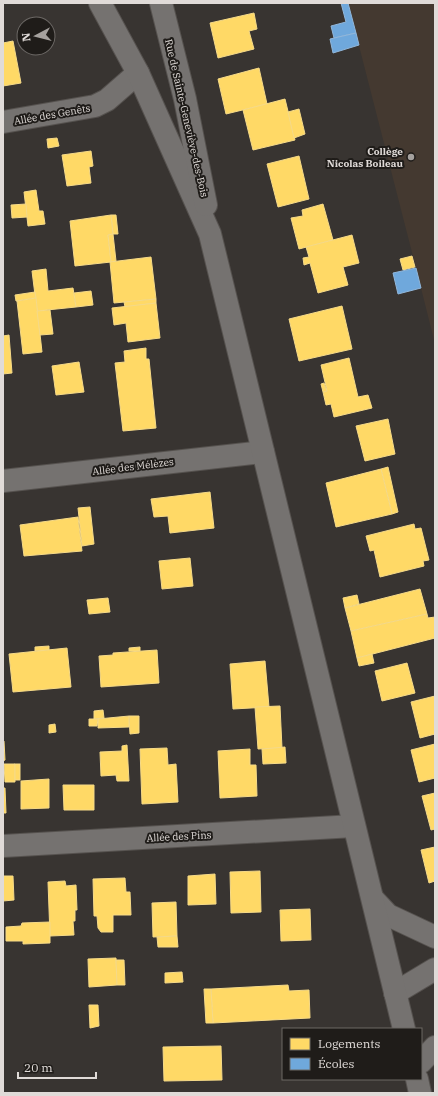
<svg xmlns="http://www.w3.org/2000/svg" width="438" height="1096" font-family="'IBM Plex Serif',serif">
	<rect width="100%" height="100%" fill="#383431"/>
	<path fill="#443930" d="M348 3H435V344L416 268Z"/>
	<g fill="#ffd966" stroke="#f6da88">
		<path d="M254 13 257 29 249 31 254 49 218 58 210 23Z"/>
		<path d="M13 41 21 83 3 86V43Z"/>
		<path d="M259 68 267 104 226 114 218 79Z"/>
		<path d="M285 99 295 140 253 150 243 110Z"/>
		<path d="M299 109 305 134 294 138 288 112Z"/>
		<path d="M57 138 59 146 48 148 47 139Z"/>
		<path d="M91 151 93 166 89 167 91 183 67 186 62 155Z"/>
		<path d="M299 156 309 199 278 207 267 164Z"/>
		<path d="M36 190 39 211H43L45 224 28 226 24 192Z"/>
		<path d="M26 204 27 217 12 218 11 205Z"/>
		<path d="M323 204 333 240 299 249 291 218 303 216 302 210Z"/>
		<path d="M111 215H116L118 234H113Z"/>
		<path d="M111 215 113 234 108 235 111 262 75 266 70 221Z"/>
		<path d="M113 234 116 261 111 262 108 235Z"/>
		<path d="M352 235 359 263 343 267 348 285 318 293 310 263 304 265 303 258 309 257 306 247Z"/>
		<path d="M412 256 415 267 403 270 400 259Z"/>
		<path d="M151 257 156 299 114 303 110 262Z"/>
		<path d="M46 269 48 291 73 288 76 307 37 311 32 271Z"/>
		<path d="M91 291 93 305 76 307 74 293Z"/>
		<path d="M35 292 36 298 16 301 15 295Z"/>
		<path d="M36 298 42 352 23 354 17 301Z"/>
		<path d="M156 299V303L125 307 124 302Z"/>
		<path d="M156 303 160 338 128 342 126 323 114 325 112 308Z"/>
		<path d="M342 306 352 349 299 361 289 319Z"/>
		<path d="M50 310 53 334 40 335 37 311Z"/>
		<path d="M9 335 12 373 3 374V336Z"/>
		<path d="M146 348V359H149L156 428 123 431 115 363 125 362 124 351Z"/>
		<path d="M349 358 358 397 368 395 372 408 334 417 331 404 326 405 323 392 327 391 321 365Z"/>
		<path d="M79 362 84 392 56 395 52 366Z"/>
		<path d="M324 383 327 391 323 392 321 384Z"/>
		<path d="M388 419 395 454 365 461 356 426Z"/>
		<path d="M388 467 398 512 392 514 381 469Z"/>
		<path d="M381 469 392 514 336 527 326 483Z"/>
		<path d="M210 492 214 528 170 533 168 516 154 517 151 499Z"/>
		<path d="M90 507 94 544 82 546 78 508Z"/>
		<path d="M78 517 82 551 24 556 20 525Z"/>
		<path d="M414 524 415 529 421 528 429 560 423 561 424 566 380 577 374 550 370 551 366 536Z"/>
		<path d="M190 558 193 586 162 589 159 561Z"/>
		<path d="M420 589 427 614 351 631 345 608Z"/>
		<path d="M357 595 359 604 345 608 343 598Z"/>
		<path d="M108 598 110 612 89 614 87 600Z"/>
		<path d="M427 614 428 618 435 617V638L357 658 351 631Z"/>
		<path d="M49 646V650L35 651V647Z"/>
		<path d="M140 647V651H129V648Z"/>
		<path d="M67 648 71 687 13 692 9 654Z"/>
		<path d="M157 650 159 683 101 687 99 656 113 655V653Z"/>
		<path d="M372 654 374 663 359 666 357 658Z"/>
		<path d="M265 661 269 707 233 709 230 664Z"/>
		<path d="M407 663 415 693 382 701 375 671Z"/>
		<path d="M435 696V734L420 738 411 702Z"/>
		<path d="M280 706 282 748 258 749 255 707Z"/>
		<path d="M103 710 104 718 94 719V711Z"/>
		<path d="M129 716H139V733L130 734Z"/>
		<path d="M129 716V727L98 728V719Z"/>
		<path d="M89 719H98L97 726H89Z"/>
		<path d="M55 724 56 732 49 733V725Z"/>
		<path d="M4 741 5 760 3 761V742Z"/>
		<path d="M435 744V778L419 782 411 750Z"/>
		<path d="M127 745 129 781H117L116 775 101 776 100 752 122 751V746Z"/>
		<path d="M285 747 286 763 263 764 262 749Z"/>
		<path d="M167 748 168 765 176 764 178 802 142 804 140 749Z"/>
		<path d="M250 749V765H256L257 796 220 798 218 751Z"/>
		<path d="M4 764H15V782H5Z"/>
		<rect x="15" y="764" width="5" height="16"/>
		<path d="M49 779V808L21 809V781Z"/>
		<path d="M63 785H94V810H64Z"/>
		<path d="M3 788H5L6 813H3Z"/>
		<path d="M435 793V829L431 830 422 796Z"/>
		<path d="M435 847V881L429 883 421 850Z"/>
		<path d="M260 871 261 912 231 913 230 872Z"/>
		<path d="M215 874 216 904 188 905V876Z"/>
		<path d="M3 876H13L14 900 3 901Z"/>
		<path d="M125 878 126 892H130L131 915H113V932H101L98 928 97 916H94L93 879Z"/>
		<path d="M65 881 66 886 76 885 77 910H75V921H73L74 935 50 936 48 882Z"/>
		<path d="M176 902 177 936 153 937 152 903Z"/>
		<path d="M310 909 311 940 281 941 280 910Z"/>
		<path d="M50 922V943L23 944V941H6V927L21 926 22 923Z"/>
		<path d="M177 936 178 947H158L157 937Z"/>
		<path d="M116 958 117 985 89 987 88 959Z"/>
		<path d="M116 960H124L125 985H117Z"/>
		<path d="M182 972 183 982 165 983V973Z"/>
		<path d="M288 985 289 991 309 990 310 1018 213 1023 211 989Z"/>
		<path d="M204 989H211L213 1023H206Z"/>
		<path d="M89 1005H98L99 1026 90 1028Z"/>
		<path d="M221 1046 222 1080 164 1081 163 1047Z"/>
	</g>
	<g fill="#6fa8dc" stroke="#91b7db">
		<path d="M341 3H348L356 33 334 38 331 26 346 22Z"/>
		<path d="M356 33 359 45 333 53 330 39Z"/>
		<path d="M416 268 421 288 398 294 393 273Z"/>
	</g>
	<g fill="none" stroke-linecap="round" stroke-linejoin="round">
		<defs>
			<g id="minor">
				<path d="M3 122 95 106 107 100 138 73"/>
				<path d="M3 481 263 452"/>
				<path d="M3 846 354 826"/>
			</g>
			<g id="tertiary">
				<path d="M373 899 388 915 435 937"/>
				<path d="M395 993 435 969"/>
				<path d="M421 1062 435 1047"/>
			</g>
			<g id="secondary">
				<path d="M100 3 138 73 210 234 404 1029"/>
				<path d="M161 3 185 99 206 205"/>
				<path d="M417 1079 420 1093"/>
			</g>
		</defs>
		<use href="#minor" stroke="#56524f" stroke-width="24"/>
		<use href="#tertiary" stroke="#56524f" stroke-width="24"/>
		<use href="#secondary" stroke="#56524f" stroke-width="24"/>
		<use href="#minor" stroke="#757270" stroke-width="22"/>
		<use href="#tertiary" stroke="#757270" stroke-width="22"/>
		<use href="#secondary" stroke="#757270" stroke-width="22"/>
	</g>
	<circle fill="#a5a19e" stroke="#1f1c19" stroke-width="1.5" cx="411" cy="157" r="4"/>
	<g text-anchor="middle" stroke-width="4" stroke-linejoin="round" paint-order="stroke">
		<g font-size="10" fill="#e0dbd8" stroke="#1f1c19">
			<text transform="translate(52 114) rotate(-10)" y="4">Allée des Genêts</text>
			<text transform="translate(187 118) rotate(77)" y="4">Rue de Sainte-Geneviève-des-Bois</text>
			<text transform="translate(133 466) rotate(-7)" y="4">Allée des Mélèzes</text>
			<text transform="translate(179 836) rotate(-3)" y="4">Allée des Pins</text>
		</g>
		<g font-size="10" font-weight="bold" fill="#e0dbd8" stroke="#1f1c19" text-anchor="end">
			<text x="403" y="155">Collège<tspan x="403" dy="12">Nicolas Boileau</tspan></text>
		</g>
	</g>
	<rect width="438" height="1096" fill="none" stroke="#e0dbd8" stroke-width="8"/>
	<rect x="282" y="1028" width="140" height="52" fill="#1f1c19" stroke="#6c6865"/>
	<rect x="290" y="1038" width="20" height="12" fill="#ffd966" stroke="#6c6865"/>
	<text x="318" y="1048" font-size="12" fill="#e0dbd8">Logements</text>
	<rect x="290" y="1058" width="20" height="12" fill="#6fa8dc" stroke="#6c6865"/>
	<text x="318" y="1068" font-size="12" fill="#e0dbd8">Écoles</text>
	<g transform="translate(36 36) rotate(263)"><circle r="19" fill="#1f1c19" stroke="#6c6865"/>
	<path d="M0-3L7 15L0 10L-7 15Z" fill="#a5a19e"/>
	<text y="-6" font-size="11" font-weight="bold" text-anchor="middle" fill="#e0dbd8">N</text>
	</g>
	<path d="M18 1072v6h78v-6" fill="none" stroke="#e0dbd8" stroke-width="2"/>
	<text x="24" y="1072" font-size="12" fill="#e0dbd8" stroke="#1f1c19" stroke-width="3" paint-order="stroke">20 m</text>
</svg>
